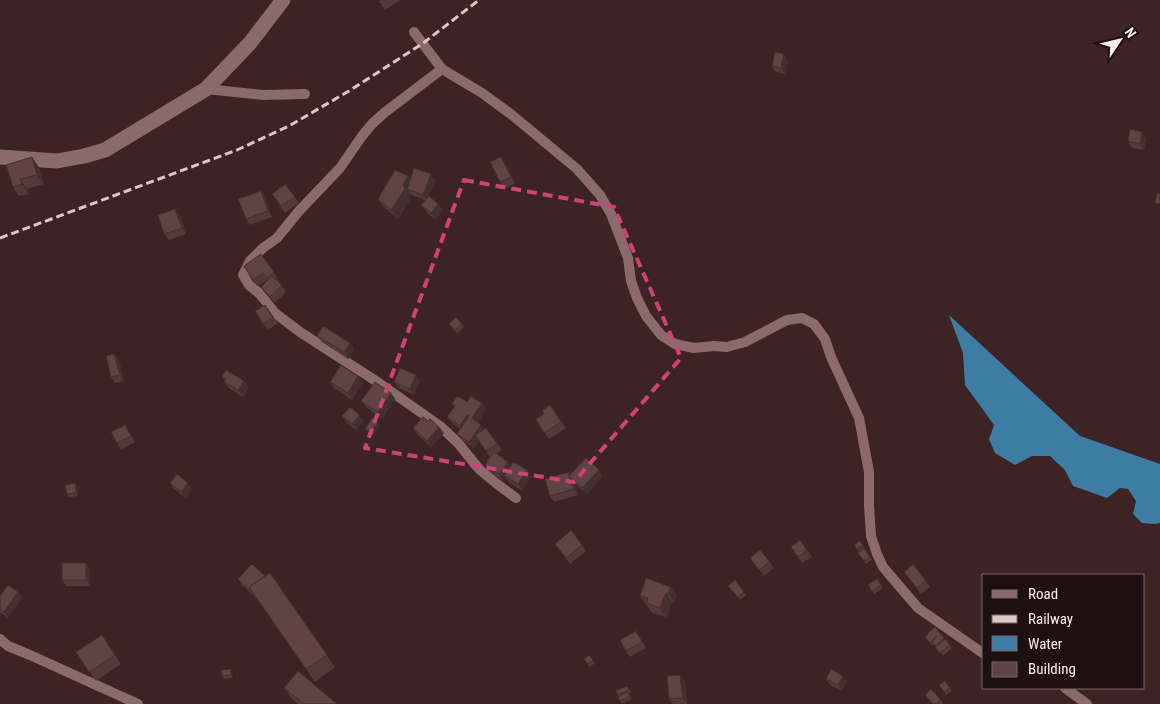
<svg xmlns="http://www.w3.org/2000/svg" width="1160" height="704" font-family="'Roboto Condensed',sans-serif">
	<rect width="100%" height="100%" fill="#3d2323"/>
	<path fill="#3d7ca3" d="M949 315 1080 436 1160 464V523L1155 524 1142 523 1133 514 1136 501 1128 489 1120 488 1107 498 1073 486 1065 470 1050 456H1032L1015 465 995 453 989 439 994 425 965 385 963 353Z"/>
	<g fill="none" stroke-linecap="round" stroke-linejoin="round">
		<g stroke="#8a6a6a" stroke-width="10">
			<path d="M414 32 442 69 482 93 512 115 577 169 600 195 611 214 628 258 631 281 637 298 646 316 661 335 675 344 694 348 714 346 727 347 745 342 787 320 802 318 814 324 825 339 831 357 859 418 869 472V505L871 536 877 554 883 567 918 608 984 654"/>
			<path d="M442 69 384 113 372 124 362 136 340 168 299 211 277 238 263 248 250 261 243 275 249 285 259 293 275 313 300 332 379 383 440 426 458 443 479 469 497 484 516 498"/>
			<path d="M206 89 263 95 305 94"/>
			<path d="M0 639 8 646 30 655 138 704"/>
			<path d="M1065 688 1087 704"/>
		</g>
		<path stroke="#8a6a6a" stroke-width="15" d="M0 157 57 161 84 156 105 150 206 89 250 43 283 0"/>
		<path stroke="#dac7c6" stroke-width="3" stroke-dasharray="8 4" stroke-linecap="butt" d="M0 238 237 150 289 126 349 91 422 44 479 0"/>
	</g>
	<g fill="#533a3a">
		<path d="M378 0H399V1L385 10Z"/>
		<path d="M788 60 785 74 776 72 772 66Z"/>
		<path d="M1146 138 1144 150 1132 148 1128 141Z"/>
		<path d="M32 157 38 166 44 184 27 189 29 194 19 196 13 187Z"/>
		<path d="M501 157 505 163 515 183 504 189 500 182Z"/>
		<path d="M410 179 435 180 429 196 438 204 443 210 435 220 426 211 421 205 425 200 411 195 410 193 409 195 411 198 398 219 385 208 378 199Z"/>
		<path d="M272 194 295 197 299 203 285 213Z"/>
		<path d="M265 197 272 217 250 225 246 219Z"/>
		<path d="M180 215 186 234 169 240 164 234Z"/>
		<path d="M261 254 278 279 277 280 286 292 275 303 265 293 261 287 268 280V279L257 286 244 266Z"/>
		<path d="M265 305 278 323 268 330 255 311Z"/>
		<path d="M462 324 464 327 457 334 451 327Z"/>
		<path d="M317 336 350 343 354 349 348 359 322 342Z"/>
		<path d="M114 354 119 360 124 381 115 383 111 377Z"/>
		<path d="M416 375 420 381 414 395 399 388 394 382Z"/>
		<path d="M222 376 244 381 249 387 243 397 229 388 224 382 225 381Z"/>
		<path d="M330 382H363L352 400 334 388Z"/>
		<path d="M391 393 395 399 382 419 366 407 361 401Z"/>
		<path d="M467 402 482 403 486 409 478 422 484 429 486 428 502 450 496 454 511 466 527 470 531 477 522 491 509 482 505 477 503 481 489 471 485 465 490 457 479 441 474 448 462 440 457 434 460 429 452 423 447 417 454 407 452 404Z"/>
		<path d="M550 405 566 428 549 439 536 419 544 414Z"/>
		<path d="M342 416 364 421 356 430 347 423Z"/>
		<path d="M125 425 135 442 121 450 117 443Z"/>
		<path d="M413 428 444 433 431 447 417 434Z"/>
		<path d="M571 475 603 476 587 494 574 483 578 495 554 502 550 496Z"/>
		<path d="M170 483 192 489 186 498 174 489Z"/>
		<path d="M77 486 78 496 69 497 67 494Z"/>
		<path d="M800 540 812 557 802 563 791 547Z"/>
		<path d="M860 541 872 560 866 564 858 553 859 552 854 545Z"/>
		<path d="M555 544 582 545 586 551 570 564Z"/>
		<path d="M750 558 770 562 774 568 764 576Z"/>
		<path d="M86 563 90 569V586H66L62 580Z"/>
		<path d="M904 572 926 581 930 587 921 594Z"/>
		<path d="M270 573 335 667 315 682 257 599 242 585 238 579 265 576Z"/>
		<path d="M877 579 883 588 874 594 868 585Z"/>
		<path d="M735 580 746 595 740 600 728 586Z"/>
		<path d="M671 587 677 596 675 603 672 602 667 617 652 613 640 596Z"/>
		<path d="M18 592 22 598 8 618 0 612V596Z"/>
		<path d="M935 627 952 648 943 656 933 644 932 646 925 637Z"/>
		<path d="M102 635 121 664 96 681 76 652Z"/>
		<path d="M640 637 646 648 630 657 626 651Z"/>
		<path d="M589 655 595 663 590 667 584 659Z"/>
		<path d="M233 672V678L224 679 222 676Z"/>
		<path d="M826 679 847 682 842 691 830 685Z"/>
		<path d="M685 681 687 704H673L669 699Z"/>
		<path d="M945 681 952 691 946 695 939 685Z"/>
		<path d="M284 688 337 704H298L293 700Z"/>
		<path d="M630 689 631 693 629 694 632 699 622 704 618 695Z"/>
		<path d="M925 695 941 700 943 703 942 704H932Z"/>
	</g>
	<g fill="#432f2f">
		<path d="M784 54 788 60 785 74 781 68Z"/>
		<path d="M1142 132 1146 138 1144 150 1140 144Z"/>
		<path d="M32 157 38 166 44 184 37 175Z"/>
		<path d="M501 157 505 163 515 183 511 177Z"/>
		<path d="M431 174 435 180 427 201 423 195Z"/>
		<path d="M408 176 415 185 407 189 410 193 409 195 411 198 398 219 391 210 403 185Z"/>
		<path d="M20 179 27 189 29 194 22 184Z"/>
		<path d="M261 191 265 197 272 217 268 211Z"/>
		<path d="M438 204 443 210 435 220 431 213Z"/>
		<path d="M175 209 180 215 186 234 182 228Z"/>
		<path d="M350 343 354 349 348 359 344 352Z"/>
		<path d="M114 354 119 360 124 381 120 375Z"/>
		<path d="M416 375 420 381 414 395 410 389Z"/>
		<path d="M358 376 363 382 352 400 348 393Z"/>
		<path d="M244 381 249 387 243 397 238 390Z"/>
		<path d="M391 393 395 399 382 419 378 412Z"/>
		<path d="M482 403 486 409 476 424 472 418Z"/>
		<path d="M360 415 364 421 356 430 352 424Z"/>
		<path d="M467 415 472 421 464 432 460 426Z"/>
		<path d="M378 422 380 425 373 436 371 433Z"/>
		<path d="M481 425 485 431 474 448 469 442Z"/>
		<path d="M439 427 444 433 431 447 427 441Z"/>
		<path d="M508 462 512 468 504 476 505 477 503 481 499 474Z"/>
		<path d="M527 470 531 477 522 491 518 484Z"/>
		<path d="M599 470 603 476 587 494 582 488Z"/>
		<path d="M569 476 574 483 578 495 574 489Z"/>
		<path d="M75 483 77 486 78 496 76 493Z"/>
		<path d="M188 483 192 489 186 498 181 492Z"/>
		<path d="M86 563 90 569V586L86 580Z"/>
		<path d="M671 587 677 596 675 603 668 594Z"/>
		<path d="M18 592 22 598 8 618 4 612Z"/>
		<path d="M666 593 672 602 667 617 660 608Z"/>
		<path d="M231 669 233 672V678L231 675Z"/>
		<path d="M680 675 685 681 687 704 683 698Z"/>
		<path d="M843 676 847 682 842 691 838 685Z"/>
	</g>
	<g fill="#604343" stroke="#432f2f">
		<path d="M378 0H387L381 4Z"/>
		<path d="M775 52 784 54 781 68 772 66Z"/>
		<path d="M1130 129 1142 132 1140 144 1128 141Z"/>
		<path d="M32 157 37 175 20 179 22 184 13 187 6 165Z"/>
		<path d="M501 157 511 177 500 182 490 162Z"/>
		<path d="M414 168 431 174 423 195 407 189Z"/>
		<path d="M395 170 408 176 403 185 405 189 391 210 378 199Z"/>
		<path d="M285 184 295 197 281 206 272 194Z"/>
		<path d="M261 191 268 211 246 219 238 199Z"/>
		<path d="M1157 193 1160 194V204L1155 203Z"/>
		<path d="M429 196 438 204 431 213 421 205Z"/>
		<path d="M175 209 182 228 164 234 158 215Z"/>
		<path d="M261 254 274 272 267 278 263 273 253 280 244 266Z"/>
		<path d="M272 276 282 285 270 297 261 287Z"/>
		<path d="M265 305 273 317 263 324 255 311Z"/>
		<path d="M456 317 462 324 455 330 449 324Z"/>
		<path d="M323 326 350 343 344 352 317 336Z"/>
		<path d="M114 354 120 375 111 377 106 356Z"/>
		<path d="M341 365 358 376 348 393 330 382Z"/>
		<path d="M400 368 416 375 410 389 394 382Z"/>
		<path d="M226 370 244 381 238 390 224 382 226 379 222 376Z"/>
		<path d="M375 382 391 393 378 412 361 401Z"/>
		<path d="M457 396 467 402 471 396 482 403 472 418 481 425 469 442 457 434 469 416 467 415 460 426 447 417 455 406 452 404Z"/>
		<path d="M550 405 561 422 544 433 536 419 544 414 542 410Z"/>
		<path d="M350 407 360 415 352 424 342 416Z"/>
		<path d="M423 417 428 421 430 419 439 427 427 441 413 428Z"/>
		<path d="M372 418 378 422 371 433 365 429Z"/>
		<path d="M125 425 131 436 117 443 111 432Z"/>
		<path d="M486 428 497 444 486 451 475 435Z"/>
		<path d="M494 452 508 462 499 474 485 465Z"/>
		<path d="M586 458 599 470 582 488 569 476 574 489 550 496 545 479 569 472V476Z"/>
		<path d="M513 462 527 470 518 484 504 476Z"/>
		<path d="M177 474 188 483 181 492 170 483Z"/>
		<path d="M75 483 76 493 67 494 65 485Z"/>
		<path d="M571 530 582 545 566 558 555 544Z"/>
		<path d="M800 540 807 550 798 557 791 547Z"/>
		<path d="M860 541 863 545 857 549 854 545Z"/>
		<path d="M864 548 870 557 864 561 858 553Z"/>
		<path d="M760 550 770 562 759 570 750 558Z"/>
		<rect x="62" y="563" width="24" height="17"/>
		<path d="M252 564 265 576 249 587 253 593 238 579Z"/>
		<path d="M913 564 926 581 917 588 904 572Z"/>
		<path d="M270 573 327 655 306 669 249 587Z"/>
		<path d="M646 578 671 587 668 594 666 593 660 608 646 603 648 598 640 596Z"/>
		<path d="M877 579 881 585 872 591 868 585Z"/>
		<path d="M735 580 744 592 738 597 728 586Z"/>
		<path d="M8 585 18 592 4 612 0 609V596Z"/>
		<path d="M935 627 944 638 936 646 932 642 937 636 930 643 925 637 928 634V633Z"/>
		<path d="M636 631 642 642 626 651 620 640Z"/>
		<path d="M102 635 115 655 89 672 76 652Z"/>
		<path d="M945 639 950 645 940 653 935 647Z"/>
		<path d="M589 655 593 660 588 664 584 659Z"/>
		<path d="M231 669V675L222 676 221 670Z"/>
		<path d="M831 669 843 676 838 685 826 679Z"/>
		<path d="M298 671 337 704H304L284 688Z"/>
		<path d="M680 675 683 698 669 699 667 676Z"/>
		<path d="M945 681 950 688 944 692 939 685Z"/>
		<path d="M627 686 629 690 618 695 616 691Z"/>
		<path d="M931 689 941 700 936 704H933L925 695Z"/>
		<path d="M627 692 630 696 620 701 618 697Z"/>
	</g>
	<path fill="none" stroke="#ce4278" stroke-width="4" stroke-dasharray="10 6" stroke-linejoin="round" d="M464 180 614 207 681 358 574 482 365 448Z"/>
	<rect x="982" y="574" width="162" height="115" fill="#1c1010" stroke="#766868"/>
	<rect x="992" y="590" width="25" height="8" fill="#8a6a6a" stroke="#766868"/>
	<text x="1028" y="599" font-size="15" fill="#feeceb">Road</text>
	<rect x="992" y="615" width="25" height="8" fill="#dac7c6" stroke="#766868"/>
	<text x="1028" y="624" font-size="15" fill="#feeceb">Railway</text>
	<rect x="992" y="636" width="25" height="15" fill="#3d7ca3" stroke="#766868"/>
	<text x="1028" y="649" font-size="15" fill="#feeceb">Water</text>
	<rect x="992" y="662" width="25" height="15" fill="#604343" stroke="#766868"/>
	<text x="1028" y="674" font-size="15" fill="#feeceb">Building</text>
	<g transform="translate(1120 40) rotate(55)" stroke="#1c1010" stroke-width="4" paint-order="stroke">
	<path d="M0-4L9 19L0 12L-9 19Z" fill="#feeceb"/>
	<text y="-8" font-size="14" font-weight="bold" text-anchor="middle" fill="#feeceb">N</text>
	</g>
</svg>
